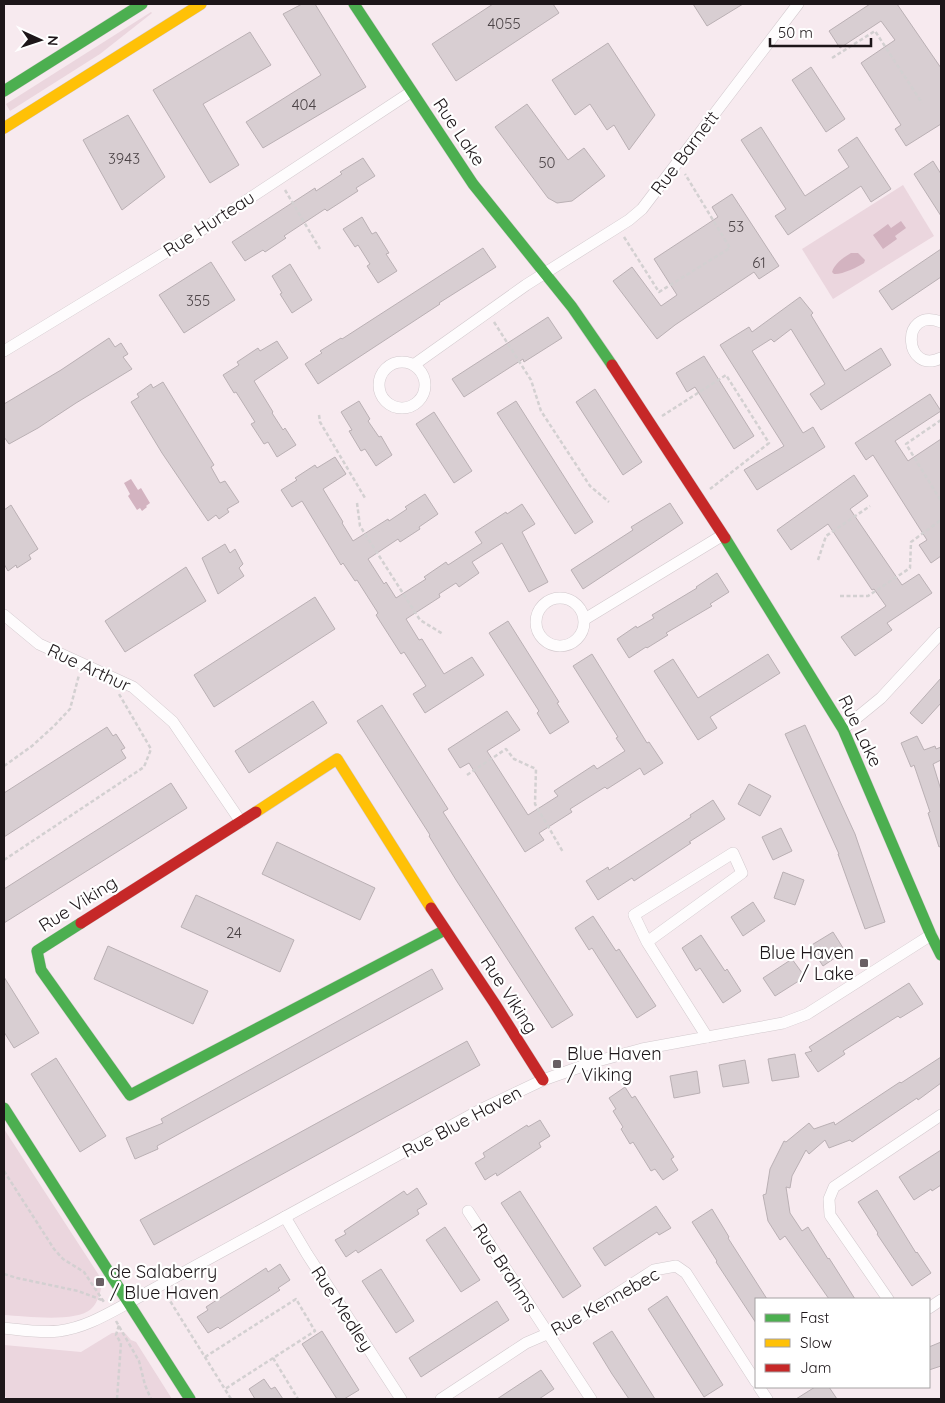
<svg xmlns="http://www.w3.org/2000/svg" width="945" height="1403" font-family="Quicksand,sans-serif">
	<rect width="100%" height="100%" fill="#f7eaef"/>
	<g fill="#ebd6de">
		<path d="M151 12 152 13 100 54 10 111 6 104Z"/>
		<path d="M903 185 934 236 833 299 802 249Z"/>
		<path d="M4 1129 102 1280C102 1289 98 1303 91 1309 76 1323 24 1316 4 1315Z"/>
		<path d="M124 1332 131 1340 136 1342 172 1399H7L4 1394V1345L81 1352 112 1333Z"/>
	</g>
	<g fill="#d3b3c0">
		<path d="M901 221 906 228 895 236 897 239 883 249 873 235 888 224 891 228Z"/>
		<path d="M851 253H858L865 260 864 263C858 267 841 275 834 274L832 272C834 264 844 257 851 253Z"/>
		<path d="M131 479 138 490 141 488 150 503 146 506 147 507 142 511 140 508 137 510 128 496 130 494 124 483Z"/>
	</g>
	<g fill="#d8ced2" stroke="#bab0b4">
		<path d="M302 4H315L366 87 263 148 246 122 321 75 283 14Z"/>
		<path d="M493 4H553L559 13 456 81 432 44Z"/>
		<path d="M693 4H743L707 26Z"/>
		<path d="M870 4H897L941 68V124L906 146 895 129 901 125 861 63 895 40 881 21 840 48 829 31Z"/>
		<path d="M250 32 271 65 203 104 239 165 210 183 153 90Z"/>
		<path d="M608 43 655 115 629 150 614 125 607 130 590 104 575 115 552 80Z"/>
		<path d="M811 67 845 119 826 132 792 80Z"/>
		<path d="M527 104 568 160 584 148 605 176 572 201 557 203 548 198 495 127Z"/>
		<path d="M128 115 165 177 122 210 83 140Z"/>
		<path d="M761 127 805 196 849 167 838 150 857 137 891 189 871 202 861 186 788 235 775 216 786 209 741 140Z"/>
		<path d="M363 158 375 176 356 188 358 191 327 211 325 209 284 236 286 238 265 252 263 250 245 261 232 242 315 188 316 191 342 174 340 172Z"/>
		<path d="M933 161 941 174V216L914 174Z"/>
		<path d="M732 194 779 266 759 279 754 272 675 325 657 339 613 281 632 267 661 306 677 295 654 259 718 217 712 207Z"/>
		<path d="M362 217 372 234 376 232 389 253 386 254 397 271 378 283 367 266 370 264 358 245 355 247 343 229Z"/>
		<path d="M483 248 496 267 439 303 440 304 318 384 305 364 322 353 320 351 341 338 342 339Z"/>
		<path d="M941 249V277L892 310 879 291Z"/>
		<path d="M211 262 235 300 184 333 159 295Z"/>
		<path d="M290 264 312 300 292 313 280 294 282 293 272 276Z"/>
		<path d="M800 297 813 313 811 315 845 371 881 348 891 365 821 410 810 394 825 384 791 329 774 342 771 339 752 351 803 433 813 427 825 447 757 490 744 470 784 446 720 345 749 327 752 332Z"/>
		<path d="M548 317 562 338 524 362 523 359 464 397 452 379Z"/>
		<path d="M109 338 115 347 121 343 128 354 123 357 132 369 76 403 38 428 9 444 4 437V404L61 370Z"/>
		<path d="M277 341 288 358 254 381 273 412 272 413 283 430 285 428 296 445 277 457 268 442 264 444 251 424 255 422 236 392 234 393 223 375 239 365 237 362 258 348 260 351Z"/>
		<path d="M704 356 754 436 734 449 695 387 687 392 676 373Z"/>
		<path d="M163 382 214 465 211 467 220 483 225 481 239 502 227 509 229 512 219 519 216 515 208 521 162 453 131 402 139 397 137 394 151 384 153 388Z"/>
		<path d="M595 389 642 462 623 475 576 402Z"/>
		<path d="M930 394 941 411 895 441 908 461 941 439V556L931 563 919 545 927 540 873 455 866 460 855 443Z"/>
		<path d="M359 401 370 419 368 421 379 437 381 436 392 455 376 466 365 449 361 451 349 431 352 430 341 412Z"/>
		<path d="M516 401 593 522 575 534 497 413Z"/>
		<path d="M434 412 472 471 454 483 416 424Z"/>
		<path d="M335 457 346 474 323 489 343 522 342 523 353 541 388 519 389 521 407 509 405 507 425 494 438 514 419 527 420 529 400 542 398 539 368 559 384 584 386 582 396 598 426 579 424 577 446 562 448 565 482 543 475 532 506 512 507 514 522 504 535 524 522 532 548 582 529 592 502 543 472 562 479 573 459 587 456 583 439 594 440 597 406 619 419 640 422 639 444 674 472 657 484 675 425 713 413 694 426 686 404 652 401 654 376 615 378 613 357 580 355 581 343 563 341 565 302 501 292 507 281 490 297 480 295 478 315 465 317 468Z"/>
		<path d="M854 475 868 496 850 509 902 585 919 574 932 593 887 623 892 630 855 656 841 637 886 606 874 589 872 590 828 524 791 550 777 530Z"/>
		<path d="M670 503 683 523 583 589 571 570 633 530 631 527Z"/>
		<path d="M11 505 38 549 29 555 31 559 17 568 16 565 8 571 4 564V510Z"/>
		<path d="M225 544 230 553 235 549 243 564 239 568 244 576 218 594 202 558Z"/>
		<path d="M186 567 206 601 125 652 105 621Z"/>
		<path d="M717 573 729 592 710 604 712 606 666 633 668 635 647 648 646 647 629 658 617 639 636 626 637 628 654 618 652 615 697 588 696 587Z"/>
		<path d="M315 597 335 629 214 707 194 675Z"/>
		<path d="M508 621 559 702 557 703 569 722 550 734 537 713 539 711 489 633Z"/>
		<path d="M592 654 647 743 649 742 663 763 644 775 640 768 607 789 605 787 570 809 572 812 539 833 544 840 525 852 469 763 460 768 448 749 507 711 520 730 487 751 528 815 558 796 554 791 594 765 597 769 625 751 616 738 618 737 573 666Z"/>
		<path d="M768 654 780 673 710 717 717 728 698 740 654 671 673 659 698 698Z"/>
		<path d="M941 678V703L922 724 910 713Z"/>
		<path d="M313 701 327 723 249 773 235 751Z"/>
		<path d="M382 705 448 809 443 812 573 1015 552 1028 456 880 429 836 430 835 357 721Z"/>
		<path d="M805 725 855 834 885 922 865 929 838 854H839L785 734Z"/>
		<path d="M107 727 113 736 116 734 125 748 121 750 126 758 4 837V793Z"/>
		<path d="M917 736 924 750 935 746 936 749 941 747V760L933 764 941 790V846L939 847 928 813 930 812 914 765 911 767 901 743Z"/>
		<path d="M171 783 187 808 4 923V889Z"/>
		<path d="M749 784 771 796 760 816 738 804Z"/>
		<path d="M713 800 725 819 689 842 691 843 634 881 632 878 598 900 586 881 608 867 609 870 691 817 690 815Z"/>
		<path d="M781 828 792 851 773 860 762 837Z"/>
		<path d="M277 842 375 888 360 920 262 874Z"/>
		<path d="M783 872 804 880 795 905 774 898Z"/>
		<path d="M196 895 294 940 280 972 181 927Z"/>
		<path d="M753 902 765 921 743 936 731 917Z"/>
		<path d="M593 916 616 951 619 949 656 1006 637 1018 592 948 589 950 575 928Z"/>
		<path d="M833 932 845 951 823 966 810 946Z"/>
		<path d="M701 935 725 971 727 969 741 991 723 1003 700 968 696 971 682 948Z"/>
		<path d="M108 946 208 991 193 1024 94 979Z"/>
		<path d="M792 959 805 977 775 996 763 978Z"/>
		<path d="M432 969 443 989 157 1146 158 1149 135 1159 126 1138 163 1123 161 1119Z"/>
		<path d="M4 977 39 1033 14 1048 4 1032Z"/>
		<path d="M909 983 923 1004 900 1018 898 1016 843 1051 845 1054 818 1072 805 1053 812 1051 809 1047Z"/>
		<path d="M467 1041 480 1065 154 1245 140 1220Z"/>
		<path d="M795 1054 799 1077 772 1081 768 1059Z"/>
		<path d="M941 1057V1083L918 1100 917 1098 852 1142 850 1140 829 1148 825 1140 809 1154 806 1150 792 1176 790 1188 786 1187 790 1213 802 1231 808 1227 828 1259 829 1258 836 1269 855 1299H829L785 1236 780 1240 768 1221 763 1195 766 1194 770 1169 784 1141 786 1142 809 1123 814 1129 834 1122 835 1125 900 1082 901 1083Z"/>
		<path d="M56 1058 106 1136 80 1152 31 1074Z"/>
		<path d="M745 1060 749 1083 723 1087 719 1065Z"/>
		<path d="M697 1071 700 1093 674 1098 670 1076Z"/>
		<path d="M625 1087 632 1098 635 1096 674 1157 671 1159 678 1170 663 1180 655 1169 651 1171 633 1142 630 1144 621 1129 623 1127 613 1111 616 1109 609 1098Z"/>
		<path d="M540 1120 550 1136 539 1143 541 1147 497 1176 496 1173 485 1180 475 1163 485 1157 483 1153 527 1125 528 1127Z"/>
		<path d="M941 1150V1185L932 1191 931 1189 914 1200 899 1177Z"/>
		<path d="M417 1188 427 1204 417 1210 419 1214 358 1253 356 1250 346 1257 335 1240 346 1234 344 1231 404 1191 407 1195Z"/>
		<path d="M877 1190 916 1253 917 1252 931 1273 912 1286 877 1234 878 1233 858 1202Z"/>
		<path d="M520 1191 581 1286 563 1298 501 1203Z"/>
		<path d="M656 1206 671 1228 659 1235 657 1232 605 1266 593 1248Z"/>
		<path d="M712 1209 729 1237 728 1238 767 1299H756V1323L716 1262 717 1261 692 1222Z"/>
		<path d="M445 1227 480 1280 461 1292 426 1240Z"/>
		<path d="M280 1264 290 1280 278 1288 280 1290 220 1329 218 1327 208 1333 197 1317 208 1310 206 1307 266 1268 268 1272Z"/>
		<path d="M381 1269 414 1321 396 1333 362 1281Z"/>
		<path d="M667 1296 723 1385 704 1397 648 1309Z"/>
		<path d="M497 1301 509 1320 421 1377 409 1358Z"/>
		<path d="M322 1331 359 1390 344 1399H337L302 1344Z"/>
		<path d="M612 1331 626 1353 655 1399H629L612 1374 593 1343Z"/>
		<path d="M941 1342V1366L929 1370V1347Z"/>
		<path d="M541 1370 554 1389 539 1399H497Z"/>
		<path d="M264 1379 271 1389 275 1387 283 1399H255L249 1389Z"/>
		<path d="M815 1387H829L837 1399H796Z"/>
	</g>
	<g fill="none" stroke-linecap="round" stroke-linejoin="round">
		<defs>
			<g id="street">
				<path d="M941 322C899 306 904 376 941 358"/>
				<path d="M4 351 145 265 200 231 411 92"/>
				<circle cx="402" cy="385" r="23"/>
				<path d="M415 364 526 285 629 220 642 209 798 4"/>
				<circle cx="560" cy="622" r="24"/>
				<path d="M4 615 39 644 133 687 173 722 241 822"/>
				<path d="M585 619 723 535"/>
				<path d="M843 729 881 698 941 633"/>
				<path d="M647 942 742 873 733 853 634 915 647 942 707 1037"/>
				<path d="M468 1211 591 1399"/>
				<path d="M285 1217 307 1254 401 1399"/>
				<path d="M888 1299 830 1215 829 1199 834 1187 941 1115"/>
				<path d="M929 1308 941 1300"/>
				<path d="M4 1328C22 1330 41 1333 59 1331 84 1328 106 1315 128 1303L480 1110 543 1080 594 1062 642 1049 783 1023 807 1014 931 935"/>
				<path d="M759 1387 767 1399"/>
				<path d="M441 1399 526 1343 570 1324 654 1270 676 1266 686 1273 756 1382"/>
			</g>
			<g id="fast">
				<path d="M354 4 473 184 572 307 612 365"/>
				<path d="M4 91 142 4"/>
				<path d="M725 538 843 729 931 935 941 955"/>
				<path d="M81 923 37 951 41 970 130 1095 445 930"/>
				<path d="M4 1108 190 1399"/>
			</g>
			<g id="slow">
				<path d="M4 128 201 4"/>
				<path d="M256 812 337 759 431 908"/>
			</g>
			<g id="jam">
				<path d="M612 365 725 538"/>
				<path d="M431 908 495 1004 543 1080"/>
				<path d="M81 923 256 812"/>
			</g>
		</defs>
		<use href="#street" stroke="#d2c9cd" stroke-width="12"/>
		<use href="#fast" stroke="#d2c9cd" stroke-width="12"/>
		<use href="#slow" stroke="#d2c9cd" stroke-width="12"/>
		<use href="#jam" stroke="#d2c9cd" stroke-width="12"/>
		<g stroke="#d3d0d1" stroke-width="2.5" stroke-dasharray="4 2.5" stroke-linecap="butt">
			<path d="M832 58 875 31 922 103"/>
			<path d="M285 190 320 249"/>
			<path d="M624 237 659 292 730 248 685 174"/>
			<path d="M494 322 531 380 541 411 590 486 609 502"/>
			<path d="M319 415 320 422 365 498"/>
			<path d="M662 416 726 375 769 443 710 489"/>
			<path d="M941 420 906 444 941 501"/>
			<path d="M357 503 360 526 420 620 443 634"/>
			<path d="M818 560 826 536 870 506"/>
			<path d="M840 596H868L910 568 911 542 941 520"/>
			<path d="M4 766 32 746 54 726 70 709 79 675"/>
			<path d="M467 775 506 749 514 759 536 769 535 804 563 852"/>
			<path d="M4 860 144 767 151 749 119 694"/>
			<path d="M4 1171 54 1249 63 1259 84 1272 104 1302"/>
			<path d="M4 1274 17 1278 78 1291 102 1300"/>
			<path d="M167 1296 231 1399"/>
			<path d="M116 1321 139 1361 145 1385 151 1399"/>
			<path d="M205 1357 296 1299 315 1331 225 1389"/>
			<path d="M273 1358 298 1399"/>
			<path d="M117 1399 121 1343 116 1335 119 1325"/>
		</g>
		<use href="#street" stroke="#fefcfd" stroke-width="11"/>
		<use href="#fast" stroke="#4caf50" stroke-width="11"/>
		<use href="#slow" stroke="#ffc107" stroke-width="11"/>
		<use href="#jam" stroke="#c62828" stroke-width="11"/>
	</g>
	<g fill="#696064" stroke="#fff" stroke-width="2">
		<rect x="859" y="958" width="10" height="10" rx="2.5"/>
		<rect x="552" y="1059" width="10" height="10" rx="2.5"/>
		<rect x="95" y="1277" width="10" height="10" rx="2.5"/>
	</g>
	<g text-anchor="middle" stroke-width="4.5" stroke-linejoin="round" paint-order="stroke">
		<g font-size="15" fill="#4c4447">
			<text x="504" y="29">4055</text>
			<text x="304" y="110">404</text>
			<text x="124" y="164">3943</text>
			<text x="547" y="168">50</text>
			<text x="736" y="232">53</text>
			<text x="759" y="268">61</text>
			<text x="198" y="306">355</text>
			<text x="234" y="938">24</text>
		</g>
		<g font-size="18" fill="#1d1619" stroke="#fff">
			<text transform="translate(459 132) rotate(56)" y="6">Rue Lake</text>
			<text transform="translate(685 153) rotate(-53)" y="6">Rue Barnett</text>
			<text transform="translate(209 224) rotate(-33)" y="6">Rue Hurteau</text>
			<text transform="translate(89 668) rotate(25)" y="6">Rue Arthur</text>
			<text transform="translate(860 731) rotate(64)" y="6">Rue Lake</text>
			<text transform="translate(78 904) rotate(-32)" y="6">Rue Viking</text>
			<text transform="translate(509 995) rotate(57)" y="6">Rue Viking</text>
			<text transform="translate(462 1122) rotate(-28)" y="6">Rue Blue Haven</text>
			<text transform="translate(505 1268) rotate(57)" y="6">Rue Brahms</text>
			<text transform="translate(605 1302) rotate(-29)" y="6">Rue Kennebec</text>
			<text transform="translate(342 1309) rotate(57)" y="6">Rue Medley</text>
		</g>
		<g font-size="18" fill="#1d1619" stroke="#fff" text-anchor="start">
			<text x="854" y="959" text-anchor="end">Blue Haven<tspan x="854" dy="21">/ Lake</tspan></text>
			<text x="567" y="1060">Blue Haven<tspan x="567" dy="21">/ Viking</tspan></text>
			<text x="110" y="1278">de Salaberry<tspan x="110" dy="21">/ Blue Haven</tspan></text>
		</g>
	</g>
	<rect width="945" height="1403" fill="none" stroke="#1d1619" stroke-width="10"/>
	<rect x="755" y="1298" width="175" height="90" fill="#ffffff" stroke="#a5a2a3"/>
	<rect x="765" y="1314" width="25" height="8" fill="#4caf50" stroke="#a5a2a3"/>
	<text x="800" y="1323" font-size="15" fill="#1d1619">Fast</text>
	<rect x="765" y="1339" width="25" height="8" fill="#ffc107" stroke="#a5a2a3"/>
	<text x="800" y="1348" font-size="15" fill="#1d1619">Slow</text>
	<rect x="765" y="1364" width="25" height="8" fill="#c62828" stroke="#a5a2a3"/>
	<text x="800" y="1373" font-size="15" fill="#1d1619">Jam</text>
	<g transform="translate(40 40) rotate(93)" stroke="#ffffff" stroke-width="4" paint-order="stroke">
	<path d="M0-4L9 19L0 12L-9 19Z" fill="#1d1619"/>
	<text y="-8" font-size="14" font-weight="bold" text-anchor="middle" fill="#1d1619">N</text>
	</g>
	<path d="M770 38v8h101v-8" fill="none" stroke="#1d1619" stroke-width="2.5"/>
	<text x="778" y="38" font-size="15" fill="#1d1619" stroke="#ffffff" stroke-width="4" paint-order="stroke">50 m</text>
</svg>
